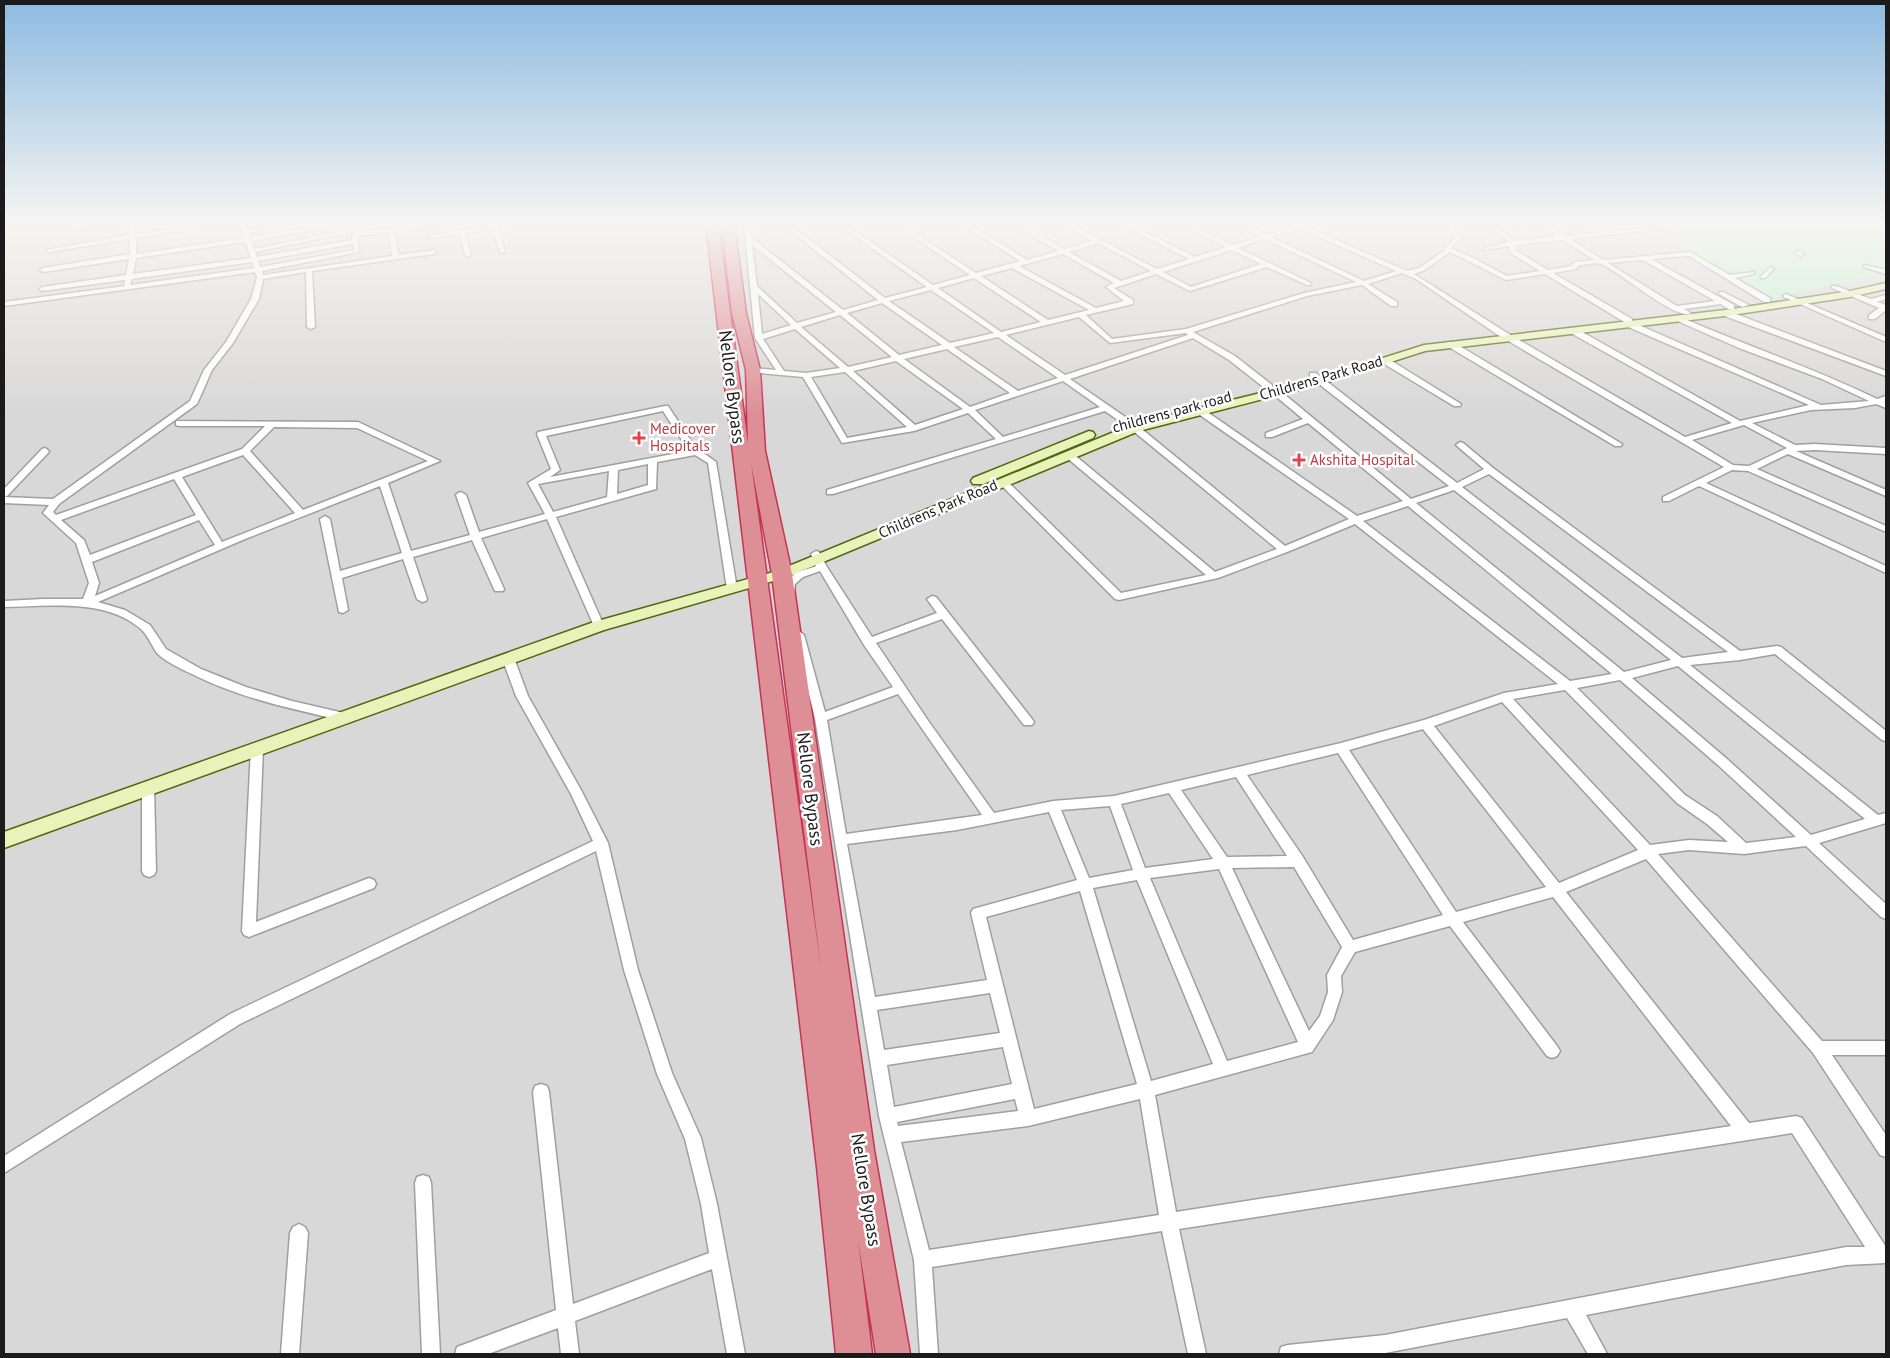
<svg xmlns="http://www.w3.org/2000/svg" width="1890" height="1358" font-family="'PT Sans',sans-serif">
	<rect width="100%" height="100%" fill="#ece9e2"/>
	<rect fill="#d9d8d8" x="4" y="224" width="1882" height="1130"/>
	<path fill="#c1f3cb" d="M1670 224H1886V273L1769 299 1668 238 1684 233Z"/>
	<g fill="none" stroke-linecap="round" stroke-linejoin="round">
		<defs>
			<g id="street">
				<path d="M83 224H99L69 230 66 228Z"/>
				<path d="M128 224H134L136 234 200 224 193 229 136 238V254L244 238 240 224H246L248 230 278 224H291L249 233 250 237 332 224H346L252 241 254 249 349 230 352 232 255 252 257 257 352 240V235L355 233 417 224H434L395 231 398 255 434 250 437 252 434 254 312 271 315 327 311 329 307 327 306 272 263 279 259 299 233 343 212 370 197 404 59 504 53 512 56 515 242 449 265 426H179L176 425V421L358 422 440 461 388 483 411 551 470 535 456 495 458 493 461 492 466 495 479 532 545 514 528 483 551 469 537 434 538 432 665 406H668L695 447 716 462 737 589 732 592 727 589 708 463 695 455 657 462 656 489 556 517 604 626 599 630 594 626 547 519 481 538 504 589 503 591H495L494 589 472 540 413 557 427 599 426 601 422 602 417 599 403 559 342 578 348 610 343 613 339 612 320 519 325 516 330 519 340 571 402 553 380 486 245 539 98 602 125 610 150 625 166 649 201 669 246 687 292 701 348 714 350 717 348 720 344 721C293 709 239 698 192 674 183 670 163 660 157 653 152 646 148 636 142 630 108 598 47 606 4 607V601L43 599H83L89 583 76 543 43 513 49 505 4 503V497L53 499 190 401 204 370 226 342 251 299 257 277 255 272 4 306V302L125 286 124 284 125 280 42 291 39 289 42 287 126 275 129 259 43 272 40 270 43 268 130 254V239L49 252 46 250 129 235ZM389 232 392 256 263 275 262 271 359 252 358 236ZM245 242 251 258 133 274 136 258ZM353 244 354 250 260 267 258 261ZM252 262 254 268 130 285 132 279ZM663 411 689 451 550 477 560 470 546 436ZM274 427 357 428 428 461 303 510 250 451ZM243 455 295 513 222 542 182 477ZM648 464V485L617 494 618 470ZM609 471 607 497 553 512 538 484ZM174 479 196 515 90 555 84 540 61 520ZM199 520 215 545 95 596 99 583 92 562Z"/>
				<path d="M492 224H498L505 253 500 252 493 229 465 233 471 255 468 257 465 255 459 234 431 238 428 236 492 225Z"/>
				<path d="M744 224H750L752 238 843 310 878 300 782 224H789L885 298 927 287 838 224H845L933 285 970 275 894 224H901L976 273 1020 261 961 224H969L1027 260 1058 251 1013 224H1021L1064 249 1092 241 1062 224H1070L1157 269 1189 259 1121 224H1129L1195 257 1226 247 1180 224H1188L1233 245 1260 236 1236 224H1244L1266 234 1294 226 1292 224H1300L1407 271 1419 268 1445 250V248L1456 237 1446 224H1452L1462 237 1451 248 1467 255 1507 276 1540 271 1509 252 1510 246 1484 250V248L1509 242 1487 224H1494L1515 241 1557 236 1539 224H1546L1565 236 1674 225V227L1672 228 1570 239 1603 260 1690 252 1730 275 1754 272V274L1735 278 1770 298V302H1764L1689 256 1651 259 1734 305V309H1728L1721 304 1684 309 1691 313C1677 322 1618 270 1601 264 1595 262 1584 265 1578 266L1576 269 1553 273 1632 319V322L1821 405 1869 401 1822 379 1739 348 1673 319 1680 317C1745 345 1813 368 1877 399L1886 396V401L1884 402 1886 403V408L1876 404 1855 408 1811 410 1752 423 1795 445 1815 444 1886 448V454L1815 450 1796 451 1886 490V496L1788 454 1757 469 1886 526V532L1748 471 1732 470 1706 483 1886 566V573L1699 486 1669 501H1663V497L1724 467 1498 335 1416 279 1402 273 1368 284 1397 302V306H1391L1362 285 1307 296 1193 332 1235 356 1272 385V389H1266L1229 360 1193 338 1070 379 1131 421V425H1125L1105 411 833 494H827V490L996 439 968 413 914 431 842 443 803 377 750 372V368H753L776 370 755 338ZM1299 228 1396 271 1364 281 1271 237ZM1265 239 1356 282 1304 293 1186 329 1112 339 1086 315 1133 304V300L1114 288 1156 274 1190 291 1267 267 1307 285H1311V283L1238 248ZM1562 240 1595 260 1575 262 1571 266 1548 270 1515 250 1517 245ZM1098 243 1151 271 1121 281 1069 252ZM752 245 836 312 797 323 757 286ZM1232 250 1261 264 1191 287 1163 272ZM1450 252 1506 280 1545 274 1626 323V326L1809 405 1740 421 1575 328H1569V332L1732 423 1685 437 1504 331 1414 274 1423 271ZM1063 254 1114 283 1106 287 1124 301 1096 308 1019 266ZM1643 260 1715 301 1677 306 1608 263ZM1012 268 1089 310 1048 320 981 276ZM974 278 1041 322 1001 332 938 288ZM931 290 994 333 950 343 889 301ZM758 294 791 325 762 334ZM882 303 942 345 899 355 847 313ZM840 315 892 357 848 367 801 327ZM1079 317 1110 343 1186 333 1188 335 1065 375 1006 335ZM795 329 840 368 806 373 784 371 763 339ZM998 337 1058 378 1018 391 954 347ZM947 349 1010 393 970 407 904 359ZM896 361 963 409 915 425 853 371ZM845 372 907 427 847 438 811 377ZM1063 381 1100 407 1003 437 975 410ZM1744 425 1787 448 1749 466 1733 465 1692 440Z"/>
				<path d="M1798 251 1804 254 1801 256 1795 253Z"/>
				<path d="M1864 265 1886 270V274L1864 267Z"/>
				<path d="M1771 267 1774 269 1765 278H1761V276Z"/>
				<path d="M1832 286H1836L1871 299 1886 295V299L1877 302 1886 305V310L1875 319H1869V315L1879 308 1832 288Z"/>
				<path d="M1719 292H1723L1749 305 1742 307 1719 294Z"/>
				<path d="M1786 294 1886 337V342L1784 297V295Z"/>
				<path d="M1722 311H1728L1886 371V376L1722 315Z"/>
				<path d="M1447 342H1453L1622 444 1621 446H1615L1447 346Z"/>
				<path d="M1381 358H1387L1461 404 1460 406H1454L1381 362Z"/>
				<path d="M1310 373H1316L1457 483 1484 469 1456 445 1460 442 1463 443 1493 468 1740 651 1777 646 1781 647 1886 731V741L1882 740 1775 654 1740 660 1690 665 1878 815 1886 813V823L1819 843 1886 904V919L1881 917 1806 846 1744 854 1689 850 1658 854 1822 1041H1886V1055H1832L1886 1135V1157L1880 1155 1813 1053 1646 859 1566 892 1749 1123 1796 1116 1802 1118 1886 1247V1263L1846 1265 1586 1315 1607 1354H1588L1567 1318 1385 1353 1279 1354 1281 1347 1288 1345 1385 1335 1846 1247H1865L1792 1133 1179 1229 1206 1354H1188L1162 1231 932 1267 938 1354H920L914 1260 879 1116 815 718 794 635 799 631 804 635 825 712 893 687 864 645 820 571 803 577 795 584 794 595H786L785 583 795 573 816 566 811 554 816 551 819 552 827 567 872 637 937 613 927 599 932 596 936 597 1032 719 1034 722 1032 725H1024L942 619 876 643 929 722 994 813 1053 801 1114 796 1341 743 1424 720 1504 693 1558 684 1355 524 1287 552 1218 578 1119 600 1115 599 998 482 1000 480H1006L1121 593 1206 575 1066 457V453H1072L1215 572 1277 549 1132 430V426H1138L1285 546 1349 519 1197 413V409H1203L1357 516 1403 501 1308 423 1272 437H1266V433L1303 419 1273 394V390H1279L1411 499 1449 486 1310 377ZM1489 474 1728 652 1682 658 1462 487ZM1454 490 1671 660 1624 672 1416 503ZM1408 506 1612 674 1570 681 1363 521ZM1678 666 1865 819 1811 835 1727 759 1632 678ZM1620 680 1719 766 1796 837 1746 843 1717 816 1685 795 1577 688ZM1565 690 1677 803 1707 824 1728 842 1689 840 1650 845 1513 699ZM898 694 982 815 846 834 827 720ZM1502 702 1638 850 1559 883 1434 726ZM1423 729 1546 887 1456 912 1349 750ZM1338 753 1443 915 1353 940 1303 857 1247 775ZM1236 777 1287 856 1227 857 1181 790ZM1169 793 1213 859 1145 868 1121 804ZM1110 806 1133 870 1089 878 1061 810ZM1049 812 1077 880 973 909 971 913 987 980 875 997 847 844 957 830ZM1294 867 1342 947 1327 975 1328 992 1320 1016 1309 1031 1232 868ZM1219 869 1298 1042 1227 1061 1150 878ZM1137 880 1213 1064 1151 1081 1093 888ZM1080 891 1137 1084 1034 1109 986 917ZM1553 897 1731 1126 1176 1212 1155 1095 1312 1052 1333 1020 1342 992 1341 976 1355 952 1450 926 1547 1056 1552 1058 1557 1056 1560 1051 1557 1046 1463 922ZM990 993 1000 1033 884 1050 877 1010ZM1003 1047 1012 1084 894 1107 887 1065ZM1015 1099 1018 1111 898 1126 897 1122ZM1140 1099 1159 1215 929 1250 901 1142 1028 1126Z"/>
				<path d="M45 448 49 451 48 453 7 496 4 497V489L42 449Z"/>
				<path d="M508 654 514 658 528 696 581 790 608 843 638 970 672 1073 701 1138 717 1204 745 1354H727L712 1269 575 1321 579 1354H561L558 1328 488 1354H455L457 1347 556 1310 533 1092 535 1086 541 1084 547 1086 549 1092 573 1304 709 1253 701 1204 685 1139 657 1074 624 970 596 851 240 1024 4 1173V1156L230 1014 593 841 571 794 516 696 502 658Z"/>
				<path d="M257 743 261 745 263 748 256 922 369 878 374 880 376 884 374 888 249 937 244 935 242 931 251 748 253 745Z"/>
				<path d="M148 782 152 784 154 787 156 871 154 875 149 877 144 875 142 871V787L144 784Z"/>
				<path d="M423 1175 429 1177 431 1183 440 1354H422L415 1183 417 1177Z"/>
				<path d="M299 1224 305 1227 308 1233 299 1354H281L290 1233 293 1227Z"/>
			</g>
			<g id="secondary">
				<path d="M1886 283V289L1850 297 1725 316 1425 351 1325 383 1139 431 787 577 604 630 4 848V832L594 622 777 571 1131 425 1317 379 1424 345 1725 310 1850 291Z"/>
				<path d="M1089 431 1093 432 1095 435 1093 438 983 484H973L971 481 973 478Z"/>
			</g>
			<path id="highway" d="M706 224H718L748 444 746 370 732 313 722 224H734L746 313 760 370 765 451 792 574 874 1150 910 1354H876L858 1240 872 1354H836L817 1167ZM751 463 772 574 821 968Z"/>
		</defs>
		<use href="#street" stroke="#9f9f9f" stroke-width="3"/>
		<use href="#secondary" stroke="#53660e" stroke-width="3"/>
		<use href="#highway" stroke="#c53355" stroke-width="3"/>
		<use href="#street" fill="#fff" fill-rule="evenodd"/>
		<use href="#secondary" fill="#e9f3b9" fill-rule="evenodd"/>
		<use href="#highway" fill="#dd8f95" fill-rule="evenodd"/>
	</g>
	<linearGradient id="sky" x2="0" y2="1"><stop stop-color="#8dbbe1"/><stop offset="0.54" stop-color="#f6f5f2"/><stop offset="1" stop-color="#f6f5f2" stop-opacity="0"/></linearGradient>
	<rect width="1890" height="414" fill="url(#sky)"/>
	<g fill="#e0444e" stroke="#fff" stroke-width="2">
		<path d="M636.5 430.5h5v5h5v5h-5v5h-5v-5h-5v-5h5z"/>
		<path d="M1296.5 452.5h5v5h5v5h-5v5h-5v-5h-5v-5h5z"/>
	</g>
	<g text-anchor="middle" stroke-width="5" stroke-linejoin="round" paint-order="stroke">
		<g font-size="15" fill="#1b1b1b" stroke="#fff">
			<text transform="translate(1321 378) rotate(-16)" y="5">Childrens Park Road</text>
			<text transform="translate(1172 412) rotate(-15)" y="5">childrens park road</text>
			<text transform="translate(938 509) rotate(-23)" y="5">Childrens Park Road</text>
		</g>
		<g font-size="15" fill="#be3a42" stroke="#fff" text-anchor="start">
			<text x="650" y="434">Medicover<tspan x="650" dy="17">Hospitals</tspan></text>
			<text x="1310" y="465">Akshita Hospital</text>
		</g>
		<g font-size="18" fill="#1b1b1b" stroke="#fff">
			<text transform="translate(732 387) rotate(83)" y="6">Nellore Bypass</text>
			<text transform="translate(810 789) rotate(83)" y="6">Nellore Bypass</text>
			<text transform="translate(866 1190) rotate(81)" y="6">Nellore Bypass</text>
		</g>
	</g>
	<rect width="1890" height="1358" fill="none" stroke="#1b1b1b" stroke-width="10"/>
</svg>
